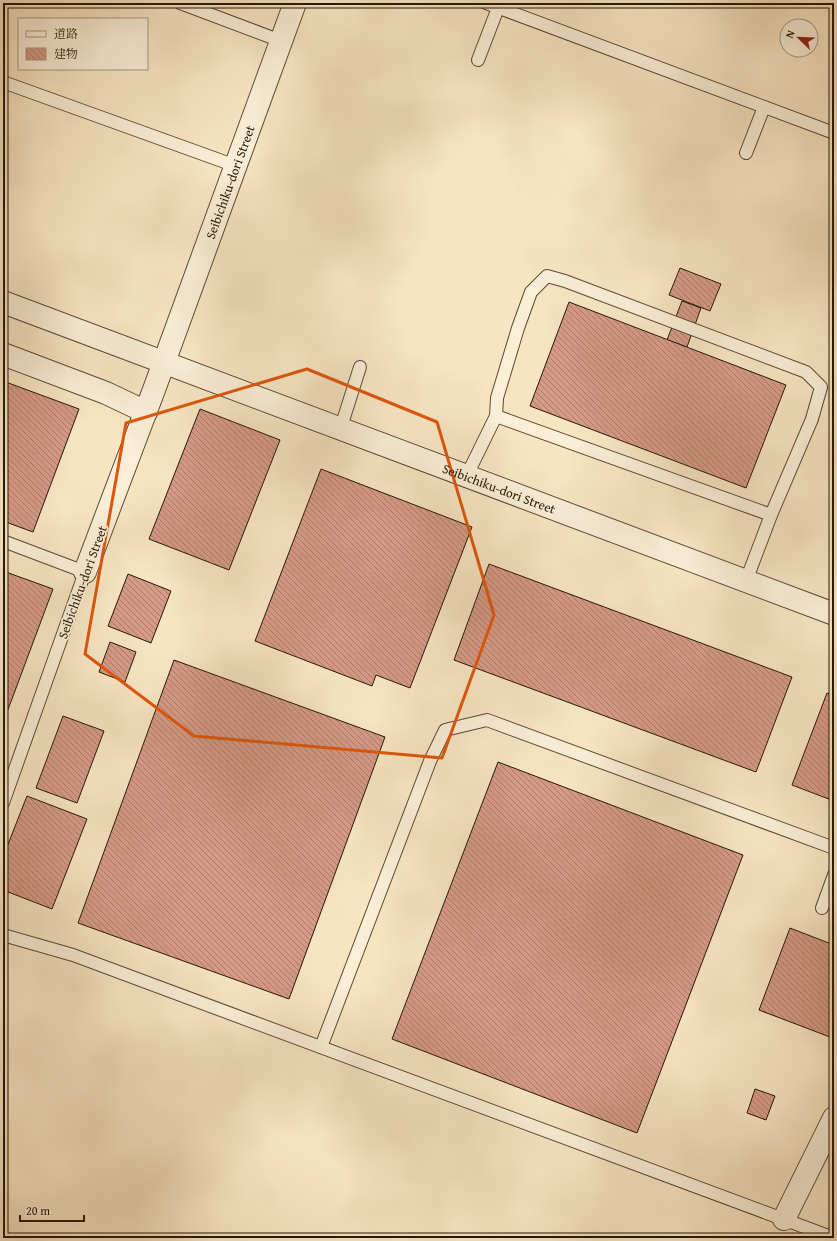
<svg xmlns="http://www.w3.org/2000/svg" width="837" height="1241" font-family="'Gentium Book Plus','Noto Serif JP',serif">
	<defs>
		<pattern id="building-back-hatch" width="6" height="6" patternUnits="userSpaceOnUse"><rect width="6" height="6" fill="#d69a87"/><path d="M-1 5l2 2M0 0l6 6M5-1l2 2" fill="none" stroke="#ad7d6c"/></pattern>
	</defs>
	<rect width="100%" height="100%" fill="#f7e5c2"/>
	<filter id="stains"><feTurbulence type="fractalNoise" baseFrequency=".005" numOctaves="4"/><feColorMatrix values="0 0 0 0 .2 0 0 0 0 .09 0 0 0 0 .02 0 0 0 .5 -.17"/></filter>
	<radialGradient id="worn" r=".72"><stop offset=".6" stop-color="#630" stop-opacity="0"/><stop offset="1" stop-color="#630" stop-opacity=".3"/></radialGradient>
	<g fill="url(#building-back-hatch)" stroke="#251706">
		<path d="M680 268 721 284 710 311 669 295Z"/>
		<path d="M682 301 701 308 687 347 667 340Z"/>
		<path d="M569 302 786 385 746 488 530 406Z"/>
		<path d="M3 381 79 409 33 532 3 521Z"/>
		<path d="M200 409 280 440 229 570 149 539Z"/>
		<path d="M321 469 472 527 410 688 376 675 372 686 255 641Z"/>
		<path d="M489 564 792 677 756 772 454 660Z"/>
		<path d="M3 571 53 589 3 723Z"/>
		<path d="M128 574 171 591 151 643 108 626Z"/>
		<path d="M110 642 136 652 125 682 99 672Z"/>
		<path d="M174 660 385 737 289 999 78 923Z"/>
		<path d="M827 693 834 696V801L792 785Z"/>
		<path d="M63 716 104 731 77 803 36 788Z"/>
		<path d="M498 762 743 855 637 1133 392 1039Z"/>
		<path d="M27 796 87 819 52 909 3 890V857Z"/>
		<path d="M790 928 834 945V1027L830 1037 759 1010Z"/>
		<path d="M755 1089 775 1096 766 1120 747 1113Z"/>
	</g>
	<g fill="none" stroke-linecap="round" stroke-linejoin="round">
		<defs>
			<g id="service">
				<path d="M180 3 281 41"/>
				<path d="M486 3 834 133"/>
				<path d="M478 60 498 8"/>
				<path d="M3 82 236 166"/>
				<path d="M746 153 764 107"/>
				<path d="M496 416 497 398 518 328 531 292 547 276 565 281 806 372 821 387 812 419 771 515"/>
				<path d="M341 427 360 367"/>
				<path d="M466 477 496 416 771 515 746 581"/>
				<path d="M3 541 85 572 3 803"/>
				<path d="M822 908 834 875"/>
				<path d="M3 935 73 955 834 1238"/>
				<path d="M321 1047 430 761 445 730 487 720 834 848"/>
			</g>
			<g id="minor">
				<path id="s1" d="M3 302 834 614"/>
				<path d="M3 354 106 393 146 412"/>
				<path id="s2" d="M85 572 155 387 295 3"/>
				<path d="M784 1219 834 1118"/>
			</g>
		</defs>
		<use href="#service" stroke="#5a4a35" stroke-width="14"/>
		<use href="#minor" stroke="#5a4a35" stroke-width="24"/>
		<use href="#service" stroke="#faeed7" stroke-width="12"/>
		<use href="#minor" stroke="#faeed7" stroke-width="22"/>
	</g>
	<path fill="none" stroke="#de560c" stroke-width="3" stroke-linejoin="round" d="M307 369 437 422 494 615 442 758 194 736 85 654 126 423Z"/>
	<g text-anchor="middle" stroke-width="4" stroke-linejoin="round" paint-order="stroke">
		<g font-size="13" fill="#251706" stroke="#faeed7">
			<text dy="5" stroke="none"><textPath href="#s2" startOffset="416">Seibichiku-dori Street</textPath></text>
			<text dy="5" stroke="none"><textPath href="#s1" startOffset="530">Seibichiku-dori Street</textPath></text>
			<text transform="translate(82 582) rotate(-70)" y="5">Seibichiku-dori Street</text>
		</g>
	</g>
	<rect width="837" height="1241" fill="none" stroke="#f7e5c2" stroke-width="16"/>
	<rect x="4" y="4" width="829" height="1233" fill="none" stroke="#251706" stroke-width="2"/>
	<rect x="8" y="8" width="821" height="1225" fill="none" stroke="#251706"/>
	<rect x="18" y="18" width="130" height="52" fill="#faeed7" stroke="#a59883"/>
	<rect x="26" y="31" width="20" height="6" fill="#faeed7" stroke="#a59883"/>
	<text x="54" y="38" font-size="12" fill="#251706">道路</text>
	<rect x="26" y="48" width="20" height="12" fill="url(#building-back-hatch)" stroke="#a59883"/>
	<text x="54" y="58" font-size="12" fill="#251706">建物</text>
	<g transform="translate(799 38) rotate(293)"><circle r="19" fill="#faeed7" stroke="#a59883"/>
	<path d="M0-3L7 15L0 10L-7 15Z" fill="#8f2418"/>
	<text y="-6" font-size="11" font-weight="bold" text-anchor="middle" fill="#251706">N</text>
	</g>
	<path d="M20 1215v6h64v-6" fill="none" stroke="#251706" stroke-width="2"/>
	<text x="26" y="1215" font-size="12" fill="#251706" stroke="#faeed7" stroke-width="3" paint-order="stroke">20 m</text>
	<rect width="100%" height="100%" filter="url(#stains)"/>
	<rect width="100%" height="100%" fill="url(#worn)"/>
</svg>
